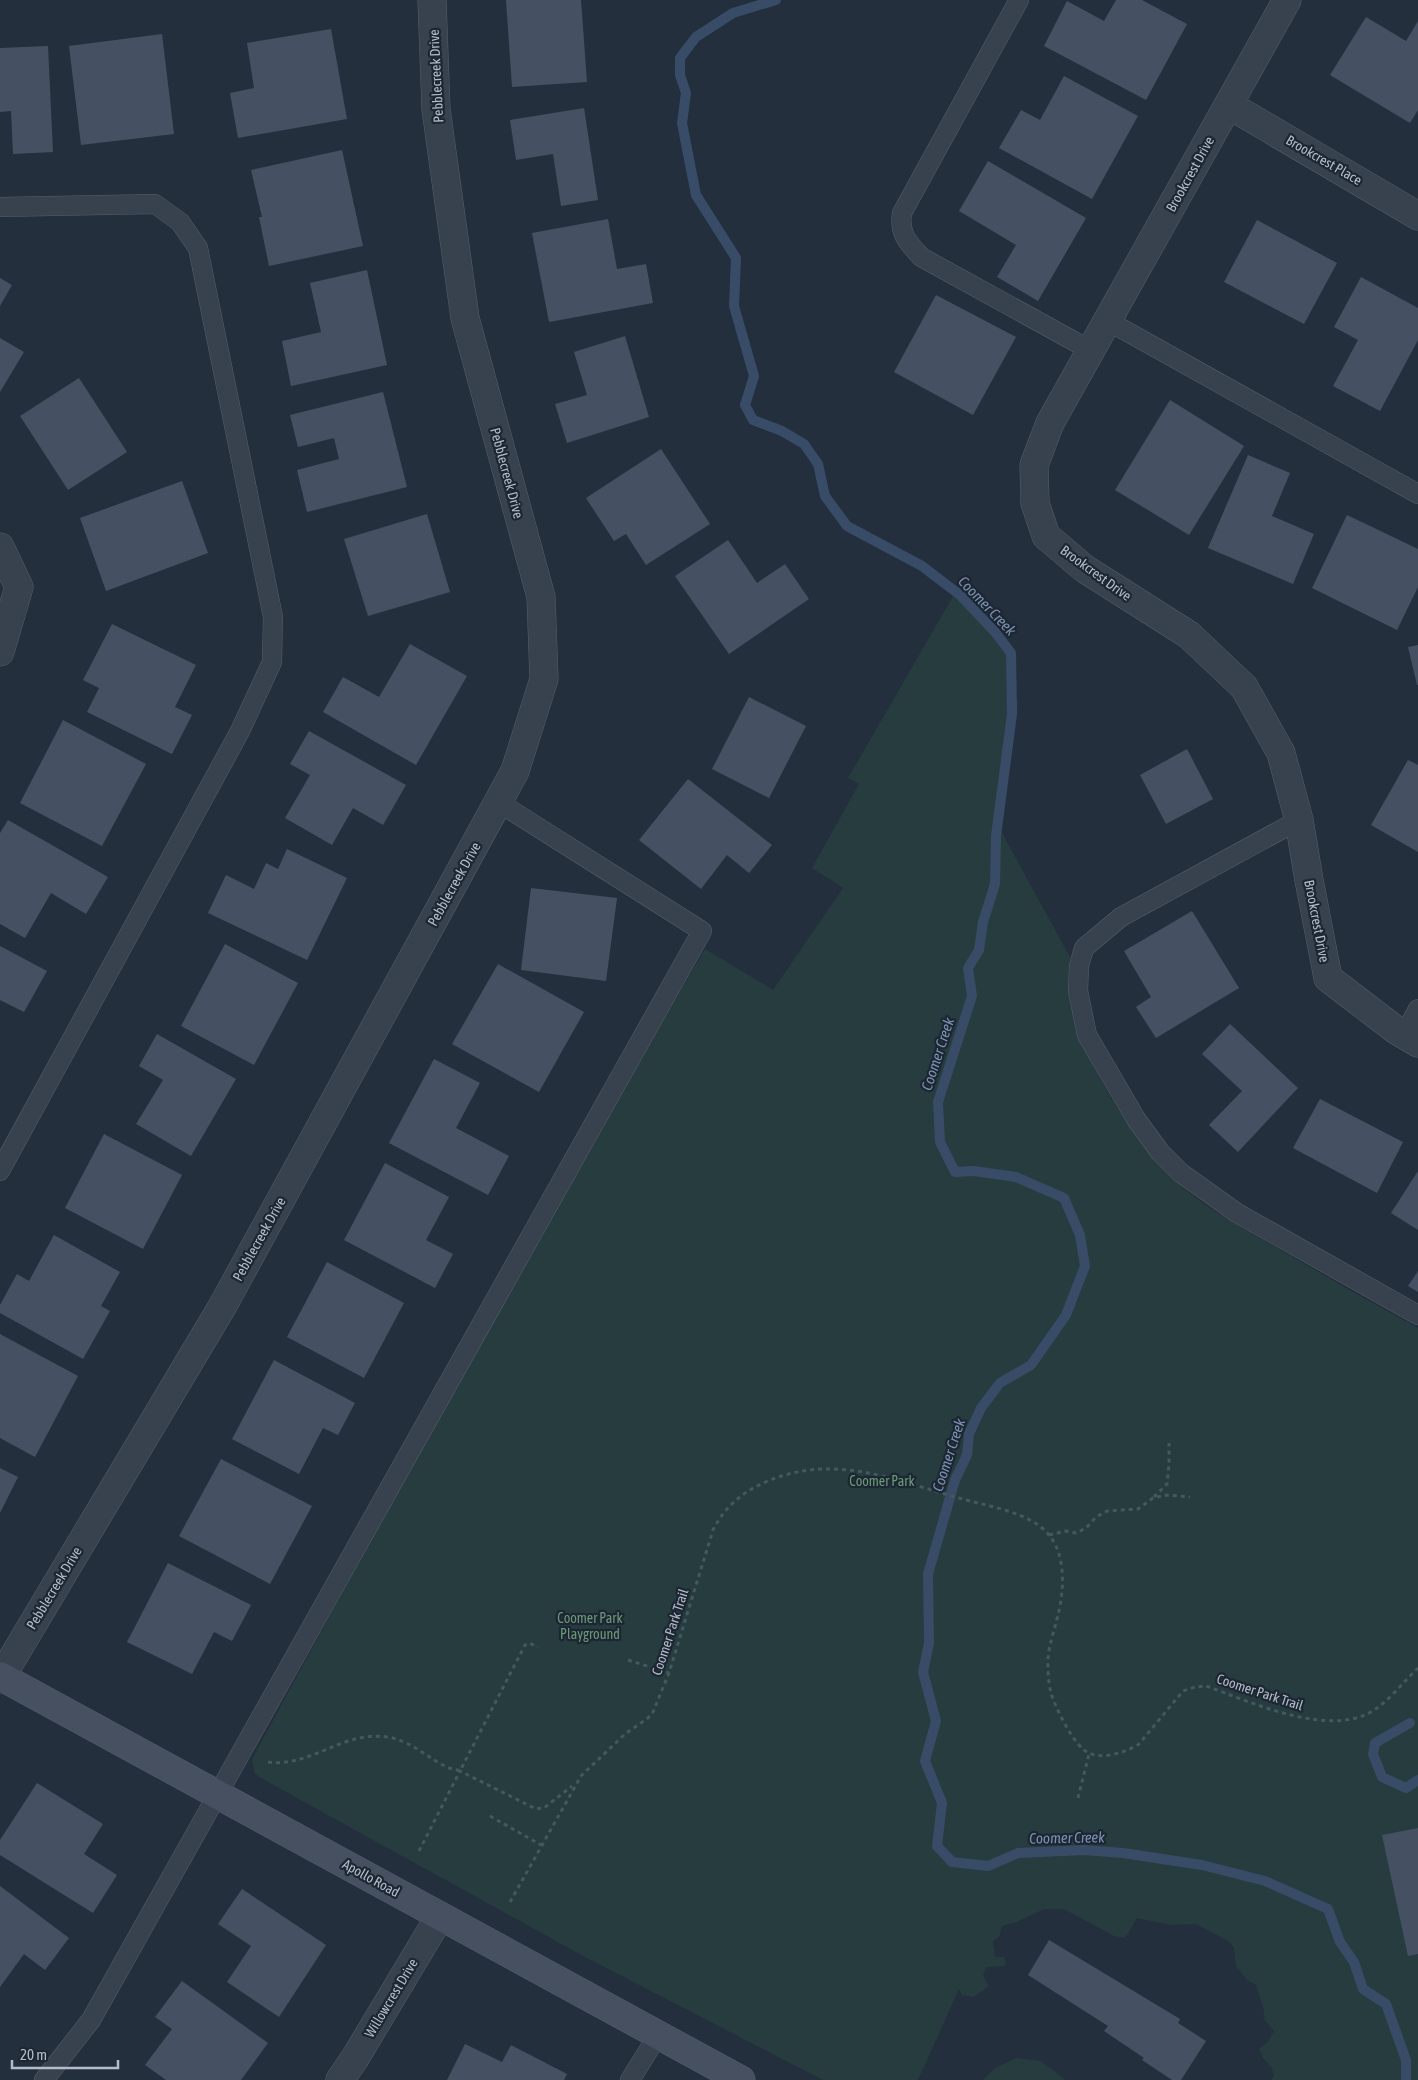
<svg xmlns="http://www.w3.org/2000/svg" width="1418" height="2080" font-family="'Asap Condensed',sans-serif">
	<rect width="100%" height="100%" fill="#242f3e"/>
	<g fill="#263c3f">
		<path d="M955 593 994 634 1009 654 1010 680 1018 703 1001 831 1070 957C1065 998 1075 1026 1092 1062 1110 1101 1136 1138 1164 1169 1196 1204 1239 1226 1279 1249 1325 1276 1371 1302 1418 1328V2080H1271L1274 2076 1272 2068 1263 2058 1259 2049 1268 2042 1274 2031 1264 2019C1266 2009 1258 1995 1256 1985L1247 1980 1236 1966 1234 1948 1228 1941 1196 1924 1171 1925 1137 1918 1125 1938 1114 1936 1064 1909H1044L1017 1922 1002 1926 999 1937 993 1941 995 1957H1004L1006 1962 1004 1966 986 1967 983 1976 989 1986 974 1997 962 1995 959 1989 918 2080H823L585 1957 259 1777 254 1772 252 1759C400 1487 547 1215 705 949L773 990 843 888 812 868 859 784 848 778Z"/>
		<path d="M1016 2058 1041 2061 1065 2080H983L995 2068Z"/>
	</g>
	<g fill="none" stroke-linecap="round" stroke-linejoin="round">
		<g stroke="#394c67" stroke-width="10">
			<path d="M776 0 733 13 696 37 680 58V75L686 93 682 123 696 195 736 258 734 306 754 376 745 405 753 420 782 431 804 444 818 464 825 496 847 526 922 566 960 595 995 632 1011 653 1012 714 996 836 995 884 983 922 979 950 968 968 972 996 938 1102 940 1142 955 1172 974 1171 1016 1177 1064 1198 1080 1235 1085 1266 1066 1315 1031 1365 1000 1383 981 1408 969 1434 967 1455 955 1480 928 1574 929 1643 923 1672 936 1721 925 1761 942 1803 937 1846 952 1862 988 1866 1018 1853 1084 1850 1123 1853 1202 1865 1265 1881 1328 1909 1340 1942 1354 1962 1363 1989 1386 2004 1406 2060V2080"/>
			<path d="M1410 1723 1375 1743 1373 1754 1382 1777 1406 1788 1418 1780"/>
		</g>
	</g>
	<g fill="#455162">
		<path d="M506 0H581L587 82 512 87Z"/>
		<path d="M1116 0H1142L1187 24 1146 100 1044 46 1067 1 1104 21Z"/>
		<path d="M1366 17 1406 41 1418 21V110L1410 123 1330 75Z"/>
		<path d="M331 29 347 119 238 138 230 93 254 88 247 43Z"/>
		<path d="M162 34 174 134 81 145 69 46Z"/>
		<path d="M48 46 53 152 13 154 11 111 0 112V48Z"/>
		<path d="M1064 76 1138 116 1092 199 999 148 1021 110 1040 120Z"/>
		<path d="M584 108 598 200 561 206 553 154 516 160 510 120Z"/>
		<path d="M342 150 363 246 269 266 259 217H262L251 170Z"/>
		<path d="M988 161 1086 218 1038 301 997 277 1016 245 959 211Z"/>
		<path d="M608 219 617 269 646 264 653 303 549 322 532 233Z"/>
		<path d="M1257 220 1337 263 1304 324 1224 282Z"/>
		<path d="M367 270 387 365 291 386 282 341 321 332 310 283Z"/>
		<path d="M1361 277 1418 308V340L1380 411 1333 386 1358 340 1334 327Z"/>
		<path d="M0 278 12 285 0 306Z"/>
		<path d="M936 295 1016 337 973 415 894 372Z"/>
		<path d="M625 336 649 417 567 443 555 404 587 395 574 352Z"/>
		<path d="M0 338 24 352 0 392Z"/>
		<path d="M79 378 127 452 68 490 20 416Z"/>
		<path d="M383 392 407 487 307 512 297 470 339 459 334 438 298 447 290 415Z"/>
		<path d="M1170 400 1244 446 1189 535 1115 490Z"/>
		<path d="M661 449 710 524 646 565 626 534 614 541 586 498Z"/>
		<path d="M1248 455 1290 473 1272 516 1314 534 1293 584 1208 548Z"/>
		<path d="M182 481 208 553 106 591 80 518Z"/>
		<path d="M427 514 450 592 368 616 344 539Z"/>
		<path d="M1347 515 1418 549V587L1397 630 1312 588Z"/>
		<path d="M728 540 757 583 785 564 809 599 729 654 675 576Z"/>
		<path d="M112 624 196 665 175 707 192 715 172 754 87 712 99 688 83 680Z"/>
		<path d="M410 644 467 676 416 765 323 712 343 677 379 697Z"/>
		<path d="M1418 645V685H1417L1408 647Z"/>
		<path d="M749 697 806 726 769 798 712 769Z"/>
		<path d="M63 720 146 764 102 846 20 803Z"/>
		<path d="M309 731 406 785 383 825 353 808 332 845 285 818 310 775 290 764Z"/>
		<path d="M1187 749 1213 799 1166 824 1140 775Z"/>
		<path d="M1408 760 1418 765V852L1371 825Z"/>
		<path d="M688 779 772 845 749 873 727 855 701 889 639 840Z"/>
		<path d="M8 820 108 877 86 914 51 893 25 938 0 924V833Z"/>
		<path d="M287 849 347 878 307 960 208 913 226 875 254 889 266 863 278 869Z"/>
		<path d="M531 888 617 898 606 981 521 970Z"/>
		<path d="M1192 911 1239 988 1156 1038 1136 1007 1151 997 1124 951Z"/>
		<path d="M225 944 298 983 254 1065 181 1026Z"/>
		<path d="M0 946 47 971 24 1012 0 1000Z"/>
		<path d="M498 964 584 1012 539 1092 452 1044Z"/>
		<path d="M1230 1024 1298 1088 1238 1152 1209 1125 1242 1091 1202 1054Z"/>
		<path d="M157 1034 236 1079 191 1156 136 1124 163 1080 139 1066Z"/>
		<path d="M434 1059 480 1083 456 1128 509 1156 488 1195 389 1143Z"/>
		<path d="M1320 1099 1403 1142 1377 1193 1293 1148Z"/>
		<path d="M104 1134 182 1175 143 1249 65 1208Z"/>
		<path d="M385 1163 449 1197 426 1240 453 1254 435 1288 344 1240Z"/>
		<path d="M1418 1171V1230L1391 1213Z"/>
		<path d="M54 1235 120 1272 101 1306 110 1311 83 1359 0 1313V1305L17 1274 29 1281Z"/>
		<path d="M327 1262 404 1303 364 1378 287 1337Z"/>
		<path d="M1418 1271V1292L1408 1286Z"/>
		<path d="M0 1334 78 1376 35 1457 0 1438Z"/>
		<path d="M274 1360 355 1403 338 1435 323 1428 299 1474 232 1439Z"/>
		<path d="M221 1459 312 1506 270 1584 179 1536Z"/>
		<path d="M0 1468 18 1477 0 1513Z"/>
		<path d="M168 1563 251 1605 232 1641 214 1632 192 1674 127 1642Z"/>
		<path d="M37 1783 103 1824 84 1854 117 1875 93 1913 0 1855V1840Z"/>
		<path d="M1418 1828V1954L1408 1956 1382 1835Z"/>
		<path d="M0 1886 69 1938 45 1970 24 1954 0 1987Z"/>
		<path d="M242 1889 326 1945 279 2017 227 1982 251 1946 218 1924Z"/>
		<path d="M1049 1940 1180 2019 1178 2023 1206 2041 1181 2080H1172L1142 2060 1144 2058 1104 2031 1108 2026 1028 1975Z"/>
		<path d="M182 1981 268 2043 241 2080H166L145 2065 172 2029 155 2017Z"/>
		<path d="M465 2044 502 2062 511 2045 567 2074 564 2080H447Z"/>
	</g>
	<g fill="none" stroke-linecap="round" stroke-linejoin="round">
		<defs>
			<g id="lane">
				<path d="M1019 0 902 213C899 234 907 241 921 257L1090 350"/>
				<path d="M0 207 155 204 180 222 198 248 273 617 272 662 240 731 0 1171"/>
				<path d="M1108 321 1418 494"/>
				<path d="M1299 820 1121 917 1084 948 1079 966 1078 991 1087 1035 1136 1119 1160 1152 1181 1173 1237 1213 1418 1315"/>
				<path d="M1404 1035 1418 1009"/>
				<path d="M44 2080 91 2020 702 931 498 802"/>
				<path d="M630 2080 658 2035"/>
			</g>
			<g id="street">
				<path d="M1287 0 1050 423 1034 465 1035 503 1046 536 1085 569 1189 635 1244 687 1281 753 1299 820 1309 880 1328 978 1396 1030 1418 1043"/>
				<path d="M1229 105 1418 216"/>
				<path d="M0 547 19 587 0 652"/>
				<path d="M0 1679 222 1307 515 771 544 679 541 597 465 318 436 109 432 0"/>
				<path d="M340 2080 355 2058 440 1916"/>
			</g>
			<path id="secondary" d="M0 1676 741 2080"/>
		</defs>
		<use href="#lane" stroke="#565f6c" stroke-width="20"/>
		<use href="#street" stroke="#565f6c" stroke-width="29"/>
		<use href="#secondary" stroke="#565f6c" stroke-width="29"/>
		<g stroke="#44595c" stroke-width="3" stroke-dasharray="4 4" stroke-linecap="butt">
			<path d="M1154 1497 1167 1484 1169 1464V1443"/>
			<path d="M1049 1535 1066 1531 1076 1533 1086 1528 1096 1517 1107 1511 1138 1509 1153 1498 1167 1495 1190 1497"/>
			<path d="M628 1660 669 1673"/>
			<path d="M268 1762C310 1768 344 1730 387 1737 410 1740 426 1757 445 1766 450 1769 455 1769 460 1771L525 1645 529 1643 538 1647"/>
			<path d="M1078 1798 1089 1754"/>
			<path d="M490 1816 541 1845"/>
			<path d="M419 1851 460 1771 536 1809 544 1808 572 1786"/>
			<path d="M510 1902 581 1776 625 1734 648 1718 653 1712 669 1673 713 1530C725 1506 744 1491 768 1481 836 1453 893 1480 959 1498 986 1506 1031 1512 1049 1535 1067 1557 1064 1593 1057 1619 1053 1635 1047 1650 1048 1667 1048 1676 1049 1685 1051 1693 1055 1707 1075 1748 1089 1753 1102 1760 1127 1752 1139 1744L1183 1691 1195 1687 1206 1686C1251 1702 1330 1739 1374 1710 1390 1700 1404 1681 1418 1668"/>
		</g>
		<use href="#lane" stroke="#38414e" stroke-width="19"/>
		<use href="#street" stroke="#38414e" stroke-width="28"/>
		<use href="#secondary" stroke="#465061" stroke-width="28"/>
	</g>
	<g text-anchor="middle" stroke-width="4.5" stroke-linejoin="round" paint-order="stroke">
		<g font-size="14" fill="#b4bcc9" stroke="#1d2633">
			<text transform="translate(436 76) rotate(-93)" y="5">Pebblecreek Drive</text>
			<text transform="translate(1324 160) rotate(30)" y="5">Brookcrest Place</text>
			<text transform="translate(1190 174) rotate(-61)" y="5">Brookcrest Drive</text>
			<text transform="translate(507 473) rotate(75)" y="5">Pebblecreek Drive</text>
			<text transform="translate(1096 573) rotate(36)" y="5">Brookcrest Drive</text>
			<text transform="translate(454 884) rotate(-61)" y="5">Pebblecreek Drive</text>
			<text transform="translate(1317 921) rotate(79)" y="5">Brookcrest Drive</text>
			<text transform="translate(259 1239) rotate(-61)" y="5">Pebblecreek Drive</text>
			<text transform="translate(54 1588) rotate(-59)" y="5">Pebblecreek Drive</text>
			<text transform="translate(670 1632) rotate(-72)" y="5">Coomer Park Trail</text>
			<text transform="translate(1260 1692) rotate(18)" y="5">Coomer Park Trail</text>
			<text transform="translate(371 1878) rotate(29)" y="5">Apollo Road</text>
			<text transform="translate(391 1998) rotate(-59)" y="5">Willowcrest Drive</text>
		</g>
		<g font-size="14" fill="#6b9a76" stroke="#1d2633">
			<text x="882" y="1486">Coomer Park</text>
			<text x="590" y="1623">Coomer Park<tspan x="590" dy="16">Playground</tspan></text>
		</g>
		<g font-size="15" font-style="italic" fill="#7c92b1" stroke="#1d2633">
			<text transform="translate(987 606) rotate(46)" y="5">Coomer Creek</text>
			<text transform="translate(938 1054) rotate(-72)" y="5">Coomer Creek</text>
			<text transform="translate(949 1455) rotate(-72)" y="5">Coomer Creek</text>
			<text transform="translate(1067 1838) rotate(-1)" y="5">Coomer Creek</text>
		</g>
	</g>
	<path d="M12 2060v8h106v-8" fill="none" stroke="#b4bcc9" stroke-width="2.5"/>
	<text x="20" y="2060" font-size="15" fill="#b4bcc9" stroke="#1d2633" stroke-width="4" paint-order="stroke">20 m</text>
</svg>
